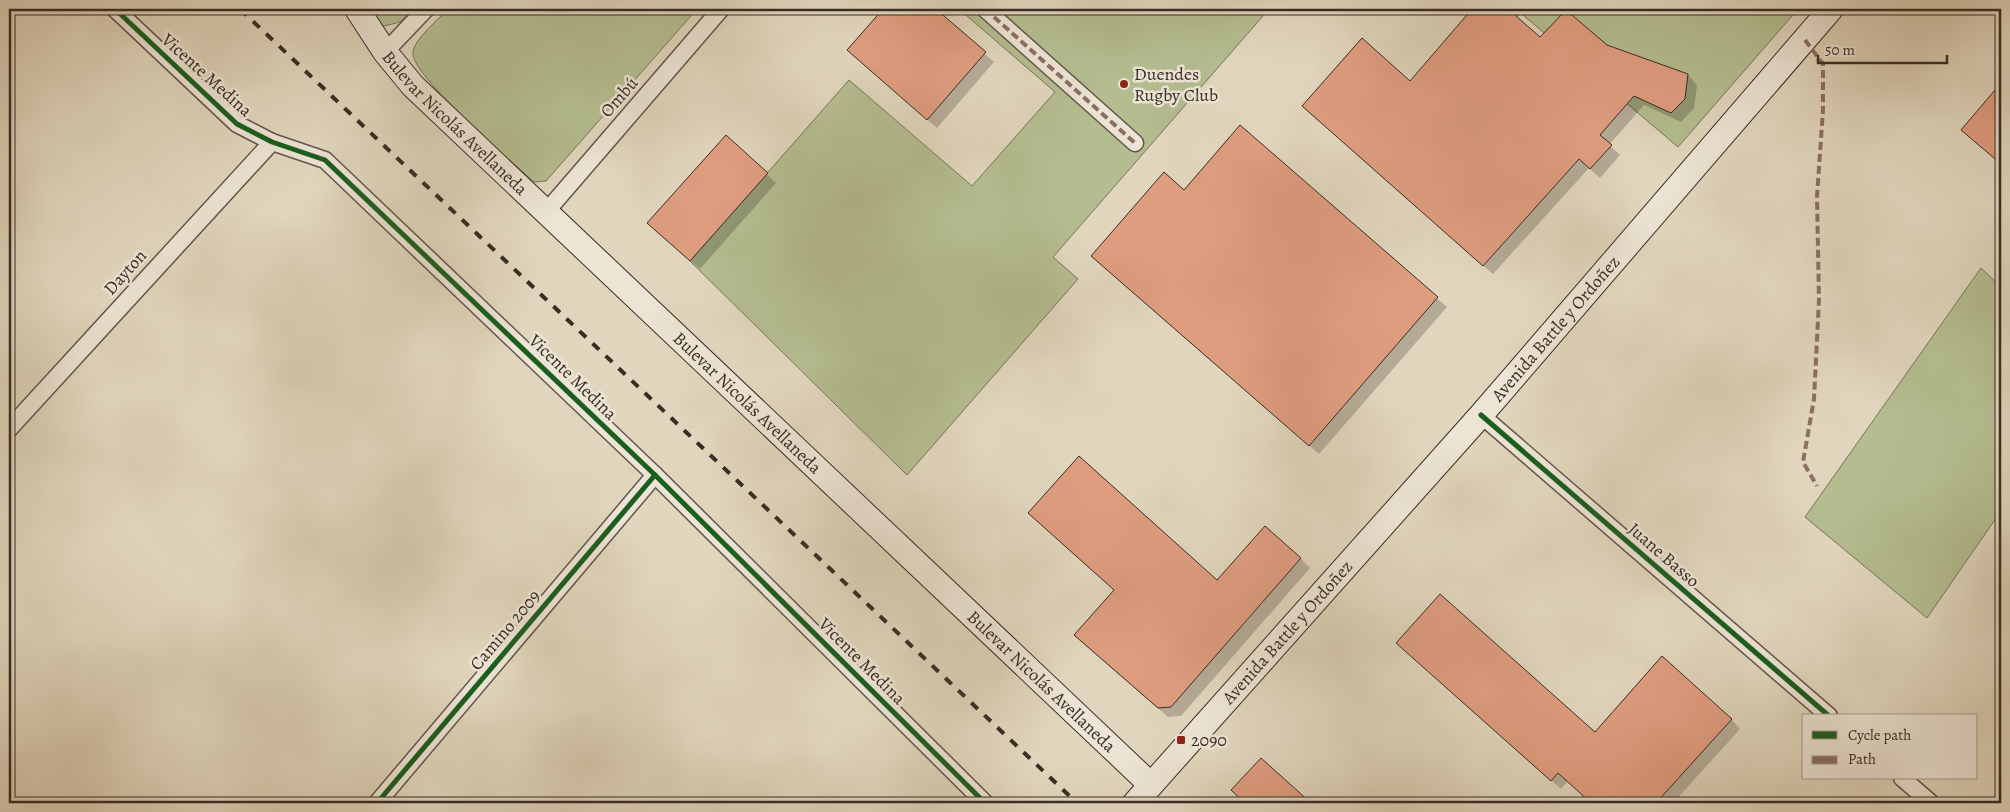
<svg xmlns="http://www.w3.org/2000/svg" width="2010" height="812" font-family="Alegreya,serif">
	<rect width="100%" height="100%" fill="#e1d6bd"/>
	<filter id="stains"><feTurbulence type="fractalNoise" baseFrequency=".004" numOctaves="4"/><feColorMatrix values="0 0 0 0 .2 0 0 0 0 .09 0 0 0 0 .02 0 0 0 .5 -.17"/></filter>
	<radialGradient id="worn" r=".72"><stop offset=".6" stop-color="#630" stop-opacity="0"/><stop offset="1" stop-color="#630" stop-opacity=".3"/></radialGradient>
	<g fill="#b4bd90" stroke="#76745b">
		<path d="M366 9H412L400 22 384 26 375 21Z"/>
		<path d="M448 9H697L546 181 534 182C513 163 411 75 413 53 413 40 439 19 448 9Z"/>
		<path d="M959 9H1269L1053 257 1078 279 907 475 690 261 849 80 972 186 1055 92Z"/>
		<path d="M1516 9H1798L1678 147Z"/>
		<path d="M1981 268 2001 287V511L1927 618 1805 517Z"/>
	</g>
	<g fill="#0003">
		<path d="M884 9H934L994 62 937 128 848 50Z"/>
		<path d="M1474 9H1526L1517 18 1541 39 1606 46 1688 75 1697 85 1694 108 1681 122 1644 105 1609 145 1620 155 1600 178 1589 168 1493 274 1313 116 1410 82Z"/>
		<path d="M2001 85V164L1963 130Z"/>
		<path d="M1240 127 1447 307 1319 454 1102 265 1184 192Z"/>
		<path d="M726 137 776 183 700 269 658 232Z"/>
		<path d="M1300 558 1310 568 1181 716 1168 717 1085 645Z"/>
		<path d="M1407 652 1595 733 1731 719 1740 729 1673 803H1592L1568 781 1561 789Z"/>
		<path d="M1261 760 1309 803H1246L1233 790Z"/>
	</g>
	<g fill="#df9d80" stroke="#392c26">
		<path d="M883 9H936L986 52 927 120 847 50Z"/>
		<path d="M1472 9H1508L1540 37 1566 10 1607 45 1688 74 1685 99 1671 113 1634 96 1600 135 1612 145 1590 169 1579 159 1483 266 1302 106 1362 38 1410 81Z"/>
		<path d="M2001 83V164L1961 130Z"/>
		<path d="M1240 125 1438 297 1309 446 1091 256 1164 172 1184 190Z"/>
		<path d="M726 135 768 173 690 261 647 223Z"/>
		<path d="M1079 456 1217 580 1265 526 1301 558 1171 707 1158 708 1074 635 1114 590 1028 513Z"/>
		<path d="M1440 594 1595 732 1662 656 1732 719 1656 803H1591L1558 773 1551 781 1396 643Z"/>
		<path d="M1261 758 1311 803H1245L1231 790Z"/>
	</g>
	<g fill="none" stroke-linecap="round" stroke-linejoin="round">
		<defs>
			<g id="street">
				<path d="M115 9 237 124 272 142 325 160 655 475 985 803"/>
				<path d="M985 9 1135 143"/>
				<path d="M385 52 426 9"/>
				<path d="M546 212 721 9"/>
				<path d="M1481 415 1829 716"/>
				<path d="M9 429 272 142"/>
				<path d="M1902 778 1931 803"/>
				<path d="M377 803 655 475"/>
			</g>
			<g id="secondary">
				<path id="s1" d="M357 9 385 52 413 86 1151 785"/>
				<path id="s2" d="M1135 803 1481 415 1831 9"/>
			</g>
		</defs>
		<use href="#street" stroke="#63564c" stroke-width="19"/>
		<use href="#secondary" stroke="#392c26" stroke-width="26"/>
		<use href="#street" stroke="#ece4d4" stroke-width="16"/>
		<use href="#secondary" stroke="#ece4d4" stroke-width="24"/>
		<path stroke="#392c26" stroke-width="4" stroke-dasharray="9 9" stroke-linecap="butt" d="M240 9 1077 803"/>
		<g stroke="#8d6e63" stroke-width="4" stroke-dasharray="8 4" stroke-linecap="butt">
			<path d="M985 9 1135 143"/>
			<path d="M1805 40 1823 64V110L1817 197 1819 300 1814 399 1803 462 1817 486"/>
		</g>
		<defs>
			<g id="cycleway">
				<path d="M115 9 237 124 272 142 325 160 655 475 985 803"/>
				<path d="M1481 415 1829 716"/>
				<path d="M377 803 655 475"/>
			</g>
		</defs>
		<use href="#cycleway" stroke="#ece4d4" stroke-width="8"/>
		<use href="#cycleway" stroke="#1b5e20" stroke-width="5"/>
	</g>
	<g fill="#8f2418" stroke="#ece4d4" stroke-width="2">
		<circle cx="1124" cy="84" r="5"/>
		<rect x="1176" y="735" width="10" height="10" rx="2.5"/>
	</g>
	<g text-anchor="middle" stroke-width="5" stroke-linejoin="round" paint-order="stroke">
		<g font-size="18" fill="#392c26" stroke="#ece4d4" text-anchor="start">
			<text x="1134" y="80">Duendes<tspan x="1134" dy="21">Rugby Club</tspan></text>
			<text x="1191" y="746">2090</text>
		</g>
		<g font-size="18" fill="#392c26" stroke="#ece4d4">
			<text transform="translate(207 75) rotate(42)" y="6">Vicente Medina</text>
			<text transform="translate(619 97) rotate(-49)" y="6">Ombú</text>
			<text dy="6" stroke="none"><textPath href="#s1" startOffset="151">Bulevar Nicolás Avellaneda</textPath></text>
			<text transform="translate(125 272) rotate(-48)" y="6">Dayton</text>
			<text dy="6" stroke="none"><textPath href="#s2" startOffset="634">Avenida Battle y Ordoñez</textPath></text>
			<text transform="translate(573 377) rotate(44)" y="6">Vicente Medina</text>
			<text dy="6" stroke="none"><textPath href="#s1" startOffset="556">Bulevar Nicolás Avellaneda</textPath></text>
			<text transform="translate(1664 555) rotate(41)" y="6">Juane Basso</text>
			<text transform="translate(505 630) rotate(-50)" y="6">Camino 2009</text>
			<text dy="6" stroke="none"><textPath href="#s2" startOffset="229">Avenida Battle y Ordoñez</textPath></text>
			<text transform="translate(862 661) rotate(45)" y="6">Vicente Medina</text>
			<text dy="6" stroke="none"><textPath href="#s1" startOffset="961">Bulevar Nicolás Avellaneda</textPath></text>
		</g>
	</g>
	<rect width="2010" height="812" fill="none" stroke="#e1d6bd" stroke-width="30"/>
	<rect x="10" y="10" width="1990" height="792" fill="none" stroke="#392c26" stroke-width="2.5"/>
	<rect x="15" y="15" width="1980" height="782" fill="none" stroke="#392c26"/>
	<rect x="1802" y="714" width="175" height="65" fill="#ece4d4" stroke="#a49a8e"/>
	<rect x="1812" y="731" width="25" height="8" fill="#1b5e20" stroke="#a49a8e"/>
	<text x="1848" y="740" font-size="15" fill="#392c26">Cycle path</text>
	<rect x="1812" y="756" width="25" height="8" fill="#8d6e63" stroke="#a49a8e"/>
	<text x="1848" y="764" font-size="15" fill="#392c26">Path</text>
	<path d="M1818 55v8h129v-8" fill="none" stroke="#392c26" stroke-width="2.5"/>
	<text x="1825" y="55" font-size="15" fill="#392c26" stroke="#ece4d4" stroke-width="4" paint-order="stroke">50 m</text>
	<rect width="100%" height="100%" filter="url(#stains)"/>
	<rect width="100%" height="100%" fill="url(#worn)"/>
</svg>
